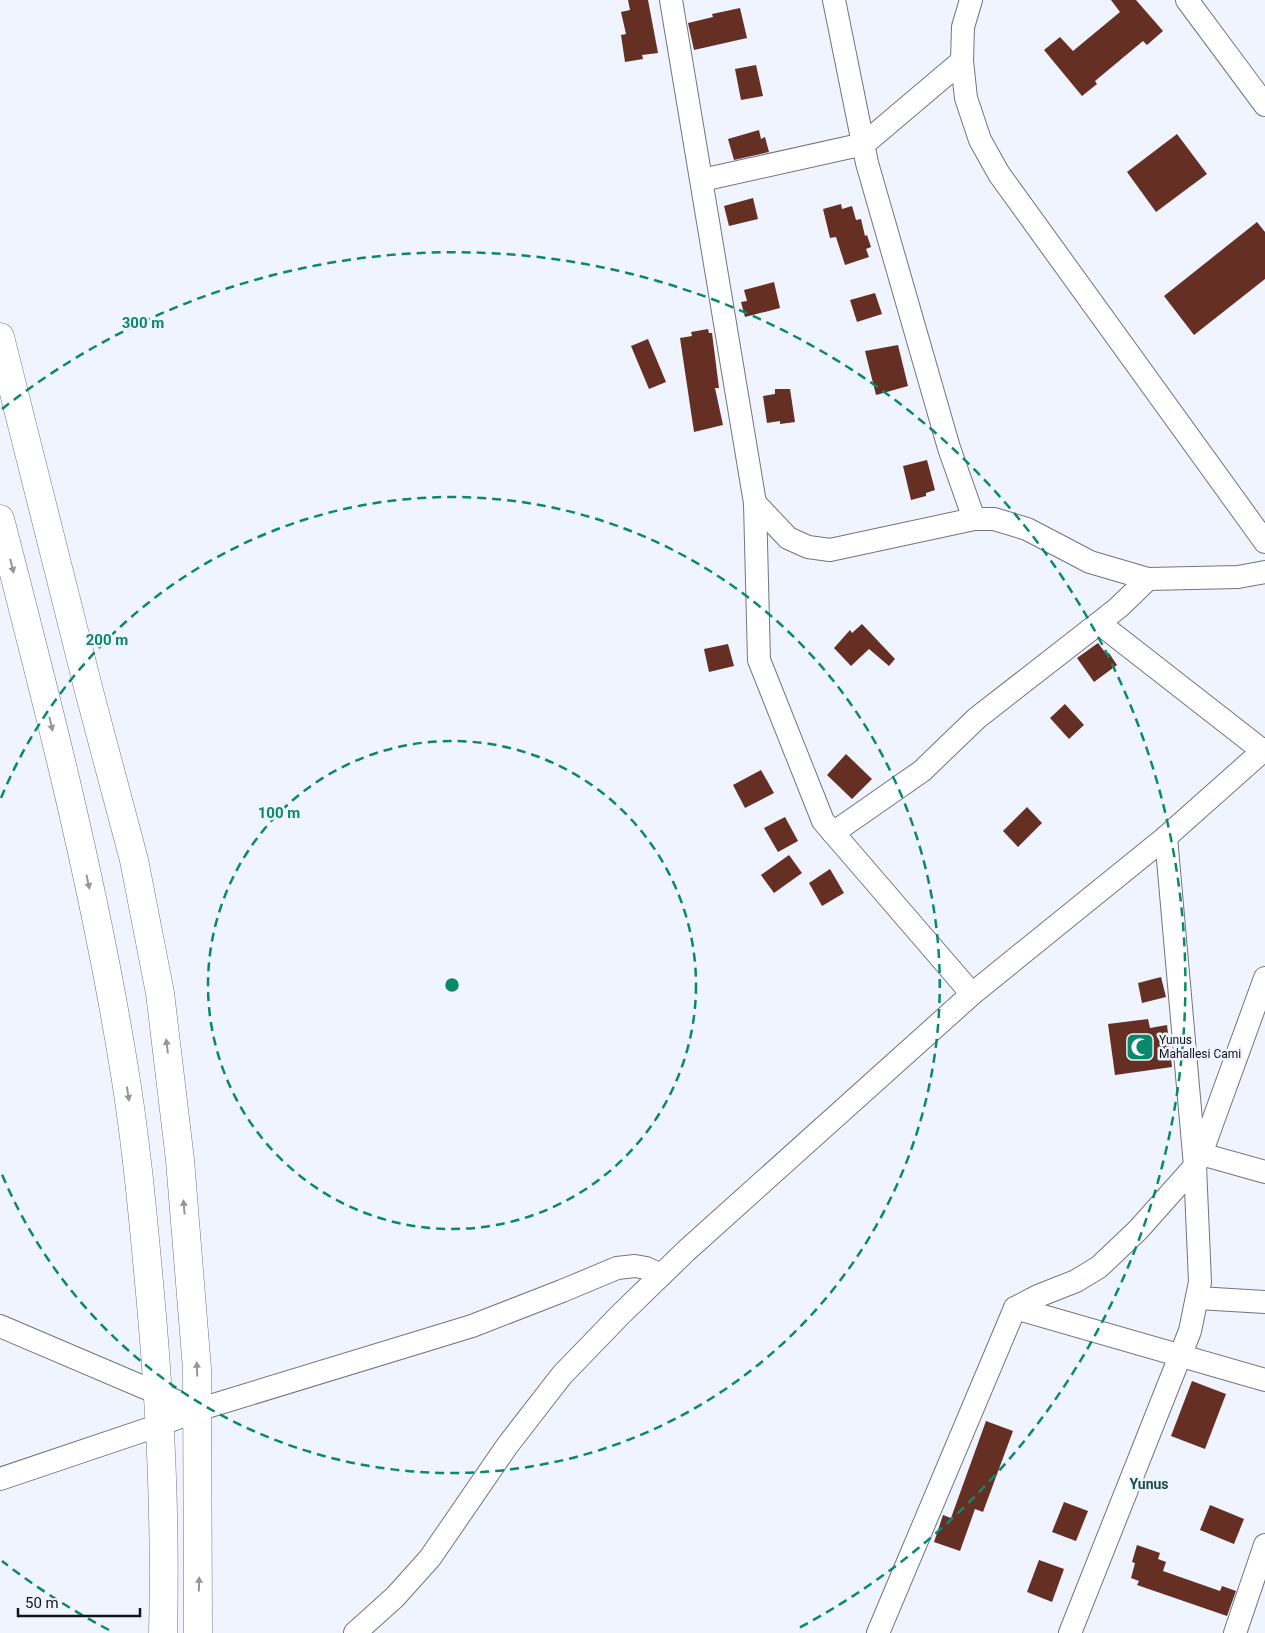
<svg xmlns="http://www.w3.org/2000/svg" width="1265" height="1633" font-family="Roboto,sans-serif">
	<rect width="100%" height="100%" fill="#f0f4fe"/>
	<g fill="#652f24">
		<path d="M628 0H648L658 53 642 55 643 59 625 62 621 35 626 34 621 12 630 10Z"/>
		<path d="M1111 0H1136L1163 31 1147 45 1143 41 1095 81 1097 84 1082 96 1044 50 1060 37 1073 51 1120 12Z"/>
		<path d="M740 8 747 38 694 50 688 23 713 17 712 14Z"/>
		<path d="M756 65 763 96 741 100 735 69Z"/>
		<path d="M759 130 761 139 765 137 769 152 734 160 728 139Z"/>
		<path d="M1177 134 1207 174 1156 212 1127 172Z"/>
		<path d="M753 198 758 219 729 226 724 206Z"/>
		<path d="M841 204 842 209 852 206 856 220 861 219 865 236 867 235 871 247 866 249 869 257 845 265 836 237 830 238 823 209Z"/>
		<path d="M1257 222 1265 232V279L1194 335 1164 296Z"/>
		<path d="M774 282 780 308 745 317 741 302 747 301 744 290Z"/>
		<path d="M875 293 882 314 857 322 850 300Z"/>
		<path d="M708 329 709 333H712L719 388H715L723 425 694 432 680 338 692 336 691 332Z"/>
		<path d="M648 339 666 382 649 389 631 346Z"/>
		<path d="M898 345 908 386 876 395 865 351Z"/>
		<path d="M775 389H790L795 422 780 424V421L767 423 763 396 775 394Z"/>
		<path d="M927 460 935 490 926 493V496L911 500 903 466Z"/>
		<path d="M862 624 895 659 889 666 869 649 851 666 834 648 850 630 852 633Z"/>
		<path d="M1098 643 1107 655 1109 653 1117 665 1094 682 1077 658Z"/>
		<path d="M728 644 734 666 709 672 704 649Z"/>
		<path d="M1065 704 1084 725 1069 739 1050 718Z"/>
		<path d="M846 754 872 779 852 799 827 775Z"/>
		<path d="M761 770 774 793 745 808 733 785Z"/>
		<path d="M1027 807 1042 823 1018 847 1003 831Z"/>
		<path d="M785 817 798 841 778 852 764 828Z"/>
		<path d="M789 855 802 873 774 893 761 875Z"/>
		<path d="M830 869 844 893 822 906 809 883Z"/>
		<path d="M1161 977 1166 997 1142 1003 1138 983Z"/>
		<path d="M1148 1019 1150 1028 1167 1025 1172 1067 1115 1075 1108 1024Z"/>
		<path d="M1192 1381 1226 1394 1205 1449 1171 1436Z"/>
		<path d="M986 1421 1013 1431 983 1512 975 1509 960 1551 934 1542 943 1515 951 1518Z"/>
		<path d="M1064 1502 1088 1511 1076 1541 1052 1532Z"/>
		<path d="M1210 1505 1244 1519 1234 1544 1200 1530Z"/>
		<path d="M1137 1545 1160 1553 1158 1559 1166 1562 1163 1571 1220 1591 1222 1586 1236 1591 1227 1616 1137 1585 1139 1581 1131 1578 1135 1563 1132 1562Z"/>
		<path d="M1039 1560 1064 1569 1052 1602 1027 1592Z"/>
	</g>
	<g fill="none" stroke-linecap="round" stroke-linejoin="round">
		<defs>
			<g id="minor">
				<path d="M671 0 755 503 759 660 823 821 972 994"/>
				<path d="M834 0 867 163 949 448 974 519"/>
				<path d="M971 0 963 27 962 61 966 98 980 140 999 174 1265 542"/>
				<path d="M1187 0 1265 105"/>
				<path d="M702 180 864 144 962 61"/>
				<path d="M755 503 788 538 808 547 830 550 974 519H994L1027 529 1090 562 1148 579 1238 577 1265 572"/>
				<path d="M1099 623 1119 607 1148 579"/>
				<path d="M833 833 922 771 977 718 1099 623 1263 751"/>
				<path d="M1201 1154 1265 1172"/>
				<path d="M1198 1298 1265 1302"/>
				<path d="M1015 1308 1265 1380"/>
				<path d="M0 1326 197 1410"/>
				<path d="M0 1479 160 1425 197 1410 472 1326 562 1291 617 1268 635 1266 646 1268 661 1275"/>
				<path d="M355 1633 395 1597 430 1558 507 1446 562 1375 620 1315 686 1251 972 994 1166 837 1265 749"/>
				<path d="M878 1633 1015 1308 1038 1296 1076 1281 1099 1267 1138 1230 1195 1166 1201 1154 1265 978"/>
				<path d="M1070 1633 1190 1331 1200 1282 1195 1166 1166 837"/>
				<path d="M1235 1633 1265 1545"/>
			</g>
			<g id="highway">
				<path d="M0 337 89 691 134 860 160 993 180 1160 197 1369 198 1633"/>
				<path d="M0 519C46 697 92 875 122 1056 135 1131 142 1206 149 1282 160 1399 166 1515 163 1633"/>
			</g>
		</defs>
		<use href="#minor" stroke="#72757e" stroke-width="24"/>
		<use href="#highway" stroke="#72757e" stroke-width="29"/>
		<use href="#minor" stroke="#fff" stroke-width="22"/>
		<use href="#highway" stroke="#fff" stroke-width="28"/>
	</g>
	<defs><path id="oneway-solid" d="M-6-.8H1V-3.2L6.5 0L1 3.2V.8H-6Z" transform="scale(1.25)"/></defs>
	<g fill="#959698">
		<use href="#oneway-solid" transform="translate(12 566) rotate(76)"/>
		<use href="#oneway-solid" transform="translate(51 724) rotate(77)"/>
		<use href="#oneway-solid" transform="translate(88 882) rotate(78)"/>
		<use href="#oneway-solid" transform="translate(167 1046) rotate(-97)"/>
		<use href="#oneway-solid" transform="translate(128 1094) rotate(81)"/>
		<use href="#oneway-solid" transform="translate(184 1207) rotate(-95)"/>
		<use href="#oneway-solid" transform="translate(197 1369) rotate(-92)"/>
		<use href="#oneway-solid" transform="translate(199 1584) rotate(-89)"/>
	</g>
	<g fill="none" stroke="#09896c" stroke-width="2.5" stroke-dasharray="9 6">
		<circle cx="452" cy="985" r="244"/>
		<path d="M1 798A488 488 0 1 1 1 1172"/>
		<path d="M109 1630A731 731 0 0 1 2 1561M2 409A731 731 0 1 1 795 1630"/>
	</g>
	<defs>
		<symbol id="mosque-square" viewBox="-11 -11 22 22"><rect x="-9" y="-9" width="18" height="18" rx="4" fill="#09896c" stroke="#f0f4fe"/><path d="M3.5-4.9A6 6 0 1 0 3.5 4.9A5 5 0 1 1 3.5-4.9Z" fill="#fff"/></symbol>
	</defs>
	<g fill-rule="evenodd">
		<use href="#mosque-square" x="1124" y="1031" width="32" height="32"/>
	</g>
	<g text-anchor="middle" stroke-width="5" stroke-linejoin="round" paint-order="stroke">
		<g font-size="12" fill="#141519" stroke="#f0f4fe" text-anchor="start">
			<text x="1159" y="1044">Yunus<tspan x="1159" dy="14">Mahallesi Cami</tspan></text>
		</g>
		<g font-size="14" font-weight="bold" fill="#1b4e3f" stroke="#f0f4fe">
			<text x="1149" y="1489">Yunus</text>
		</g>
	</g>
	<circle cx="452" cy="985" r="8" fill="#09896c" stroke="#f0f4fe" stroke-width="2.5"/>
	<g font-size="15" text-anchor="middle" font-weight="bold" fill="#09896c" stroke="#f0f4fe" stroke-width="5" stroke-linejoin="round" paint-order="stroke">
		<text x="143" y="328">300 m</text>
		<text x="107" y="645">200 m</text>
		<text x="279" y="818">100 m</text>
	</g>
	<path d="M18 1608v8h122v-8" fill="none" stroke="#141519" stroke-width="2.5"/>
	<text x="25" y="1608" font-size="15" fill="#141519" stroke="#f0f4fe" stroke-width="4" paint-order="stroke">50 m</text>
</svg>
